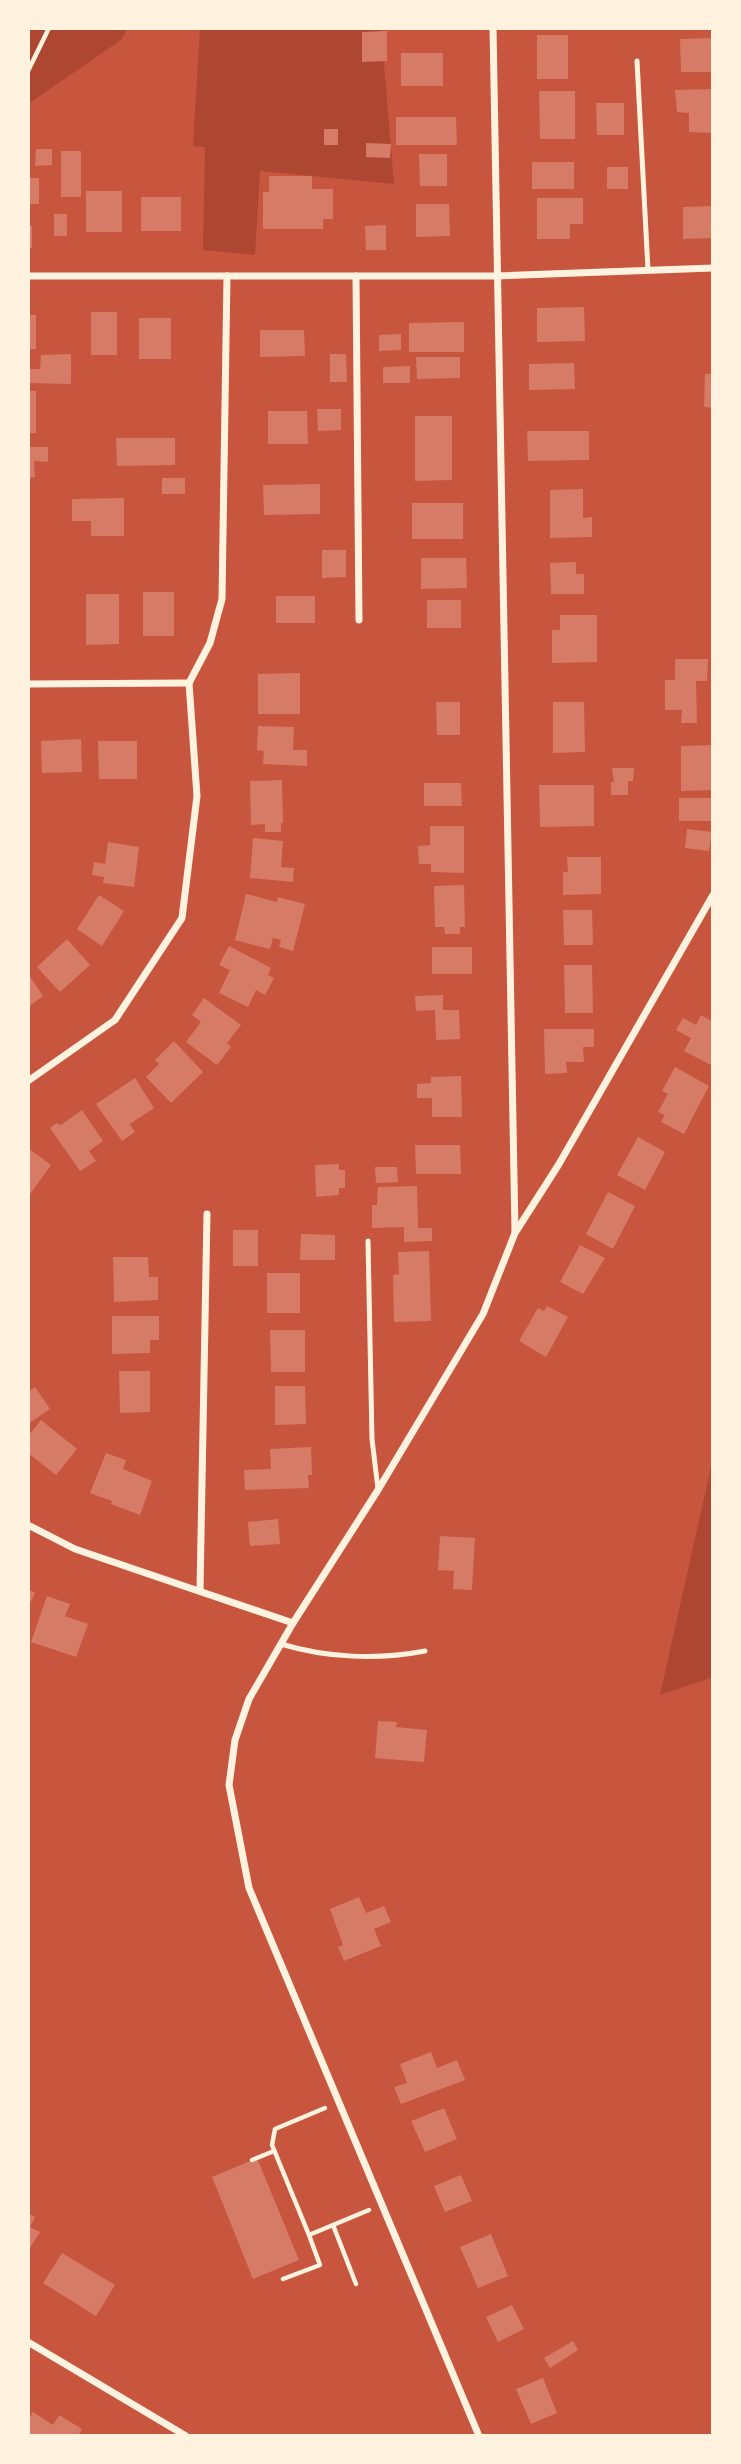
<svg xmlns="http://www.w3.org/2000/svg" width="741" height="2464" font-family="Barlow,sans-serif">
	<rect width="100%" height="100%" fill="#c8553d"/>
	<g fill="#ae4732">
		<path d="M28 28H128L121 40 28 104Z"/>
		<path d="M200 28H381L394 184 260 171 255 255 203 250 205 147 193 146Z"/>
		<path d="M713 1458V1677L660 1695Z"/>
	</g>
	<g fill="#d67c66">
		<path d="M387 31V61L362 62V32Z"/>
		<rect x="537" y="35" width="31" height="44"/>
		<path d="M713 38V72H681L680 39Z"/>
		<rect x="401" y="53" width="42" height="33"/>
		<path d="M713 89V133L689 132V113L677 112 675 90Z"/>
		<path d="M539 91H575V139H540Z"/>
		<path d="M596 103H624V135H597Z"/>
		<path d="M396 117H456L457 145H396Z"/>
		<rect x="324" y="129" width="14" height="16"/>
		<path d="M366 143 391 144 390 158 366 157Z"/>
		<path d="M36 149H52V165L35 166Z"/>
		<rect x="61" y="151" width="20" height="46"/>
		<path d="M419 154H447V186H420Z"/>
		<rect x="532" y="162" width="42" height="27"/>
		<rect x="607" y="167" width="21" height="22"/>
		<path d="M269 176H312V189H333V219H323V229H263V192H269Z"/>
		<rect x="28" y="178" width="11" height="26"/>
		<rect x="86" y="191" width="36" height="41"/>
		<rect x="141" y="197" width="40" height="34"/>
		<path d="M537 198H583V224H570V239H537Z"/>
		<path d="M416 204H449L450 236 416 237Z"/>
		<path d="M713 206V238L683 239V207Z"/>
		<rect x="54" y="214" width="13" height="22"/>
		<path d="M386 225V250H366L365 226Z"/>
		<rect x="28" y="226" width="4" height="22"/>
		<path d="M584 307 585 341 537 342V308Z"/>
		<rect x="91" y="312" width="26" height="43"/>
		<rect x="28" y="315" width="8" height="34"/>
		<rect x="139" y="318" width="32" height="41"/>
		<path d="M464 322V352H409V323Z"/>
		<path d="M260 330H304L305 356 260 357Z"/>
		<path d="M401 334V350L379 351V335Z"/>
		<path d="M71 354V384L28 383V369H40L41 355Z"/>
		<path d="M330 354H346L347 382H330Z"/>
		<path d="M416 357H460V378L417 379Z"/>
		<path d="M574 363 575 389 529 390V364Z"/>
		<path d="M410 366V383H383V367Z"/>
		<path d="M705 374H713V408L704 407Z"/>
		<rect x="28" y="391" width="8" height="42"/>
		<path d="M317 409H341V430L318 431Z"/>
		<path d="M268 411H307L308 444H268Z"/>
		<path d="M415 416H452V480L415 481Z"/>
		<path d="M527 431H589V460L528 461Z"/>
		<path d="M116 438H175V465L117 466Z"/>
		<path d="M28 447H48V462L34 461 35 477 28 478Z"/>
		<rect x="162" y="478" width="23" height="16"/>
		<path d="M320 484V514L264 515 263 485Z"/>
		<path d="M583 489V518L592 517V537L550 538V490Z"/>
		<path d="M124 498V536H91V521H72V499Z"/>
		<rect x="412" y="503" width="51" height="36"/>
		<path d="M322 550H346V577L322 578Z"/>
		<path d="M421 558H466L467 588 421 589Z"/>
		<path d="M576 562V574H584V594H551L550 563Z"/>
		<rect x="143" y="592" width="31" height="44"/>
		<path d="M86 594H119V644L86 645Z"/>
		<rect x="276" y="596" width="39" height="27"/>
		<rect x="427" y="600" width="34" height="28"/>
		<path d="M560 615H597V662L552 663V630H560Z"/>
		<path d="M675 659H708L707 681H696L697 723H681L682 710H665V680H675Z"/>
		<path d="M300 673V714H258V674Z"/>
		<path d="M436 702H460V735H437Z"/>
		<path d="M553 702H584L585 752 553 753Z"/>
		<path d="M258 726 294 727 293 750H307V766L263 764 264 751 257 750Z"/>
		<path d="M81 739 82 772 42 773 41 741Z"/>
		<path d="M98 741H137V779H99Z"/>
		<path d="M713 745V790L681 791V746Z"/>
		<path d="M612 768H634L633 781H628V795H611V782H614Z"/>
		<path d="M282 780 283 823H281V832H265V824L251 825 250 781Z"/>
		<path d="M424 783H461L462 806H424Z"/>
		<path d="M539 785H594V826L540 827Z"/>
		<path d="M679 798H711L712 821H679Z"/>
		<path d="M430 826H464V873L431 872V864H419L418 846 430 845Z"/>
		<path d="M687 829 712 832 709 851 685 848Z"/>
		<path d="M253 838 283 841 281 867 294 868 293 882 250 878Z"/>
		<path d="M108 842 139 847 134 887 103 883 104 877 92 875 94 862 105 864Z"/>
		<path d="M567 857H601V894L563 895V872H568Z"/>
		<path d="M464 885 465 927H460V934H445L444 927H435L434 886Z"/>
		<path d="M246 894 277 902 278 897 305 904 293 951 279 947 281 940 273 938 270 949 235 940Z"/>
		<path d="M99 895 124 911 102 946 77 929Z"/>
		<path d="M563 910H592L593 945H564Z"/>
		<path d="M67 939 90 965 60 992 37 967Z"/>
		<path d="M229 946 271 968 268 975 274 978 265 995 256 990 248 1007 219 993 230 970 219 965Z"/>
		<rect x="432" y="947" width="40" height="27"/>
		<path d="M564 965H592L593 1013H565Z"/>
		<path d="M28 974 43 996 28 1007Z"/>
		<path d="M443 995V1010H459L460 1039 436 1040 435 1010 416 1011 415 996Z"/>
		<path d="M204 998 241 1025 227 1043 231 1047 217 1065 186 1042 201 1022 192 1015Z"/>
		<path d="M701 1015 713 1022V1060L711 1065 684 1051 691 1038 676 1030 683 1018 696 1025Z"/>
		<path d="M544 1029H594V1047H583L584 1062H566L567 1073 545 1074Z"/>
		<path d="M174 1041 203 1072 171 1103 146 1077 159 1064 155 1060Z"/>
		<path d="M675 1067 709 1086 684 1134 661 1122 665 1115 658 1112 668 1094 662 1091Z"/>
		<path d="M461 1076 462 1117H432V1098H417V1084L431 1083V1077Z"/>
		<path d="M135 1078 154 1108 130 1124 135 1132 122 1141 96 1104Z"/>
		<path d="M82 1110 103 1141 89 1151 96 1161 80 1171 50 1128 57 1123 61 1125Z"/>
		<path d="M638 1137 665 1152 645 1190 617 1175Z"/>
		<path d="M415 1145H460L461 1174H416Z"/>
		<path d="M28 1148 51 1165 28 1197Z"/>
		<path d="M339 1164V1170H345V1188H339V1195L316 1197 315 1165Z"/>
		<path d="M375 1167H397L398 1182 376 1183Z"/>
		<path d="M417 1186 418 1228H432V1241L404 1242V1227L372 1228V1205H377L378 1187Z"/>
		<path d="M608 1192 635 1206 613 1249 586 1234Z"/>
		<rect x="233" y="1230" width="25" height="36"/>
		<path d="M301 1234 335 1235V1260H300Z"/>
		<path d="M580 1245 605 1258 583 1294 560 1282Z"/>
		<path d="M429 1251 431 1321 394 1322 393 1275 399 1274 398 1252Z"/>
		<path d="M113 1257H148L149 1277H158V1300L114 1302Z"/>
		<rect x="267" y="1273" width="33" height="40"/>
		<path d="M547 1306 568 1317 546 1357 519 1341 538 1308 544 1311Z"/>
		<path d="M112 1316H159V1340H150V1353L112 1354Z"/>
		<path d="M270 1330H305V1372H271Z"/>
		<path d="M119 1371H150V1412L120 1413Z"/>
		<path d="M275 1386H305L306 1424 275 1425Z"/>
		<path d="M35 1387 50 1409 28 1424V1392Z"/>
		<path d="M41 1420 77 1449 56 1475 28 1453V1436Z"/>
		<path d="M311 1447 312 1475H308L309 1488 245 1490 244 1470 271 1469 270 1449Z"/>
		<path d="M106 1453 126 1460 123 1469 152 1481 140 1515 111 1504 112 1501 90 1493Z"/>
		<path d="M278 1519 280 1544 250 1546 248 1522Z"/>
		<path d="M440 1536 475 1538 472 1590 453 1589 454 1571 438 1570Z"/>
		<path d="M28 1589 35 1593 28 1607Z"/>
		<path d="M47 1596 70 1604 65 1616 88 1624 76 1657 31 1642Z"/>
		<path d="M378 1721 397 1722 396 1727 427 1730 424 1762 375 1758Z"/>
		<path d="M359 1897 366 1913 384 1906 391 1922 374 1929 381 1946 344 1961 338 1947 343 1945 330 1909Z"/>
		<path d="M431 2052 437 2068 457 2060 465 2080 401 2104 394 2087 407 2083 400 2064Z"/>
		<path d="M444 2108 457 2139 425 2152 411 2121Z"/>
		<path d="M257 2158 299 2260 253 2279 212 2177Z"/>
		<path d="M461 2175 472 2201 445 2212 434 2186Z"/>
		<path d="M28 2213 35 2217 30 2227 40 2232 28 2251Z"/>
		<path d="M491 2234 508 2276 478 2288 460 2247Z"/>
		<path d="M62 2253 115 2285 96 2316 43 2283Z"/>
		<path d="M512 2305 524 2329 498 2342 486 2317Z"/>
		<path d="M573 2341 578 2350 550 2368 544 2358Z"/>
		<path d="M543 2378 557 2413 531 2424 516 2389Z"/>
		<path d="M33 2412 53 2425 59 2415 82 2429 78 2436H28V2420Z"/>
	</g>
	<g fill="none" stroke-linecap="round" stroke-linejoin="round">
		<g stroke="#fff3e0" stroke-width="4.5">
			<path d="M28 71 49 28"/>
			<path d="M325 2108 275 2129 272 2145 309 2235 369 2210"/>
			<path d="M252 2160 274 2151"/>
			<path d="M333 2225 356 2284"/>
			<path d="M283 2279 320 2265 309 2235"/>
		</g>
		<g stroke="#fff3e0" stroke-width="5">
			<path d="M637 61 648 270"/>
			<path d="M368 1241 372 1439 378 1489"/>
			<path d="M281 1644C327 1658 378 1660 425 1651"/>
		</g>
		<g stroke="#fff3e0" stroke-width="7">
			<path d="M493 28 515 1232"/>
			<path d="M28 276H497L713 268"/>
			<path d="M356 276 359 620"/>
			<path d="M189 683 210 643 222 599 227 276"/>
			<path d="M28 684 189 683"/>
			<path d="M28 1081 115 1020 182 918 197 796 189 683"/>
			<path d="M28 1525 75 1549 293 1623"/>
			<path d="M200 1590 207 1214"/>
			<path d="M28 2342 186 2436"/>
			<path d="M479 2436 249 1888 229 1785 235 1740 249 1699 293 1623 378 1490 483 1314 515 1233 559 1164 713 895"/>
		</g>
	</g>
	<rect width="741" height="2464" fill="none" stroke="#fff3e0" stroke-width="60"/>
</svg>
